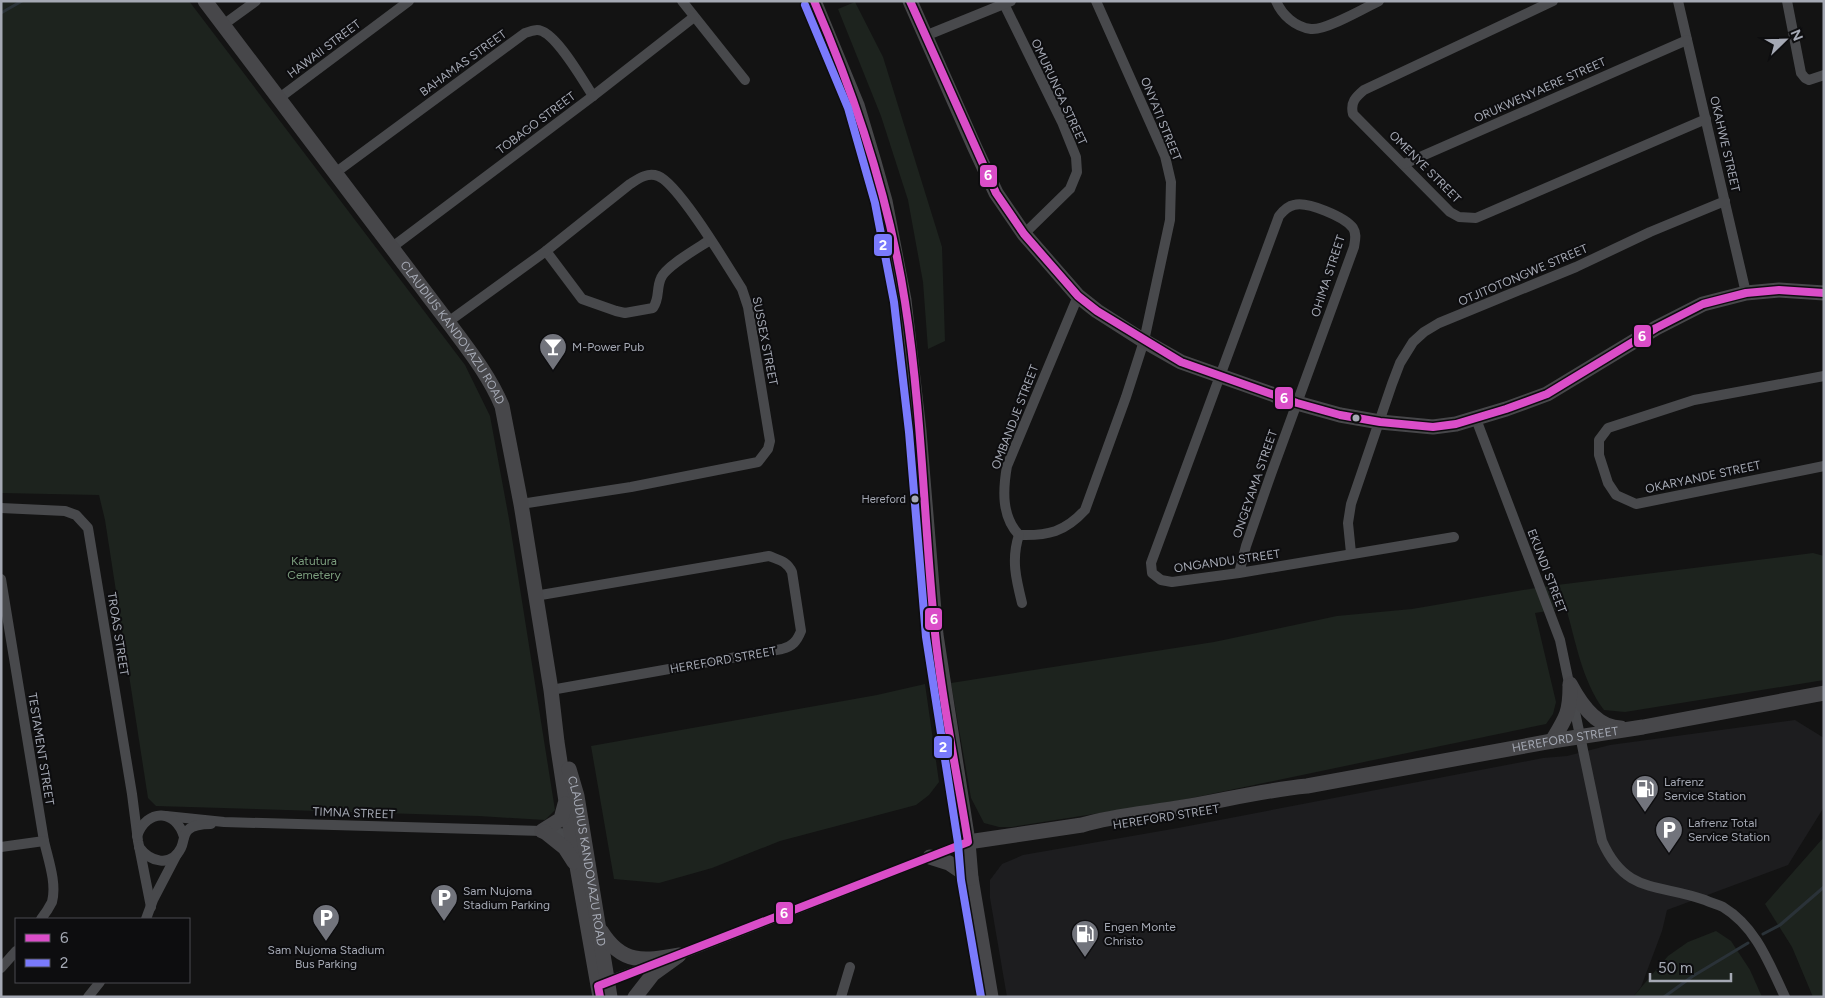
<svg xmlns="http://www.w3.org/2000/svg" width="1825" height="998" font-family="Figtree,sans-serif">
	<rect width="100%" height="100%" fill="#131313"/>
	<path fill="#1d1d1f" d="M1795 720 1824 738V807L1788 865 1667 910 1662 931 1641 987 1633 997H1007L990 898V880L1002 864 1023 855 1178 828 1543 758 1567 756 1610 745Z"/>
	<g fill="#1d231e">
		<path d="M1 1H189L465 365 490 416 509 519 555 810 545 820 479 816 156 806 148 798 105 520 99 495 1 493Z"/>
		<path d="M855 2 883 57 942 247 945 341 928 349 923 282 908 200 881 116 838 9Z"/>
		<path d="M1813 553 1824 556V680L1625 712 1604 710C1582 681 1576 642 1566 608L1535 613 1556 702 1553 714 1546 724 1182 800 1012 827H999L984 823 971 798 951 683 1214 642 1337 616 1412 609 1541 587Z"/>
		<path d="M925 684 939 782 929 795 916 805 780 841 712 868 659 883 614 879 591 746 877 695Z"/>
		<path d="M1824 837V997H1813L1792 947 1765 904Z"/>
		<path d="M1716 931 1731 941 1750 970 1762 997H1633L1668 956 1688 942Z"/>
	</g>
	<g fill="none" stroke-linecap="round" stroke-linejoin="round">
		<g stroke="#2a3238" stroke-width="3">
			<path d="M1 13 22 1"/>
			<path d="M1763 934 1780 925 1824 887"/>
			<path d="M1664 997 1693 976 1748 943"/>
		</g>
		<g stroke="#48494c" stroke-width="10">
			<path d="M682 1 745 80"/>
			<path d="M1276 1C1282 15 1295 27 1311 29 1325 31 1365 8 1379 1"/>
			<path d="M1553 1 1364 90C1356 97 1350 102 1353 114L1450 212 1459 217 1476 218 1706 119"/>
			<path d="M1678 1 1746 293"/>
			<path d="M1787 1 1801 73 1805 78 1809 80 1824 75"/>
			<path d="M1004 4 1062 122 1076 157 1077 172 1070 189 1024 234"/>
			<path d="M223 25 256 1"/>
			<path d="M925 36 1011 1"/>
			<path d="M278 99 409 1"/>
			<path d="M1404 164 1687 40"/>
			<path d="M335 173 525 33C529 32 534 30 537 30 555 30 583 81 593 96"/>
			<path d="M391 248 593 96 694 17"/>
			<path d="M546 251 582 299 616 311 625 313 653 308C660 298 656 289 661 278 666 266 698 248 710 240"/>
			<path d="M1078 296 1007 466C1003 489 1001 516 1019 535 1048 536 1065 532 1085 510L1126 397 1144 341 1170 220 1171 182 1165 156 1096 1"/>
			<path d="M448 322 546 251 630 184C638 179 647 172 658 176 679 184 728 267 742 289L748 307 770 441 768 449 758 462 631 487 521 504"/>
			<path d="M1824 376 1694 400 1608 428 1599 440V455L1608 483 1616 495 1636 504 1824 466"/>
			<path d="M1476 419 1560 640 1602 841C1626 895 1658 883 1705 900 1711 903 1717 904 1723 907 1756 927 1769 963 1785 997"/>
			<path d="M1 508 65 511 76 515 88 528 132 794 138 841 151 907"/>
			<path d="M1019 535C1011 559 1016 579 1022 603"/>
			<path d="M1351 553 1348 523 1351 504 1392 384 1400 363 1413 342 1424 332 1439 323 1576 267 1650 232 1725 201"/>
			<path d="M1239 573 1246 546 1271 474 1354 247C1355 240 1357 234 1353 228 1345 217 1307 201 1294 205 1288 206 1283 211 1279 216L1151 563 1152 573 1161 580 1172 582 1239 573 1454 537"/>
			<path d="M1 579 44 841C48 859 57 883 52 902 49 908 45 914 41 919"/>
			<path d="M535 596 769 556C779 560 787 561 792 572L801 631C797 641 793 646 782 649L551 690"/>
			<path d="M166 816 224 822 542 831 577 835"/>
			<path d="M137 836C147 808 176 809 184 837"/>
			<path d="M1 847 44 841"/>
			<path d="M139 847C150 862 171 868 181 848 184 842 183 835 188 830 194 824 204 824 211 824"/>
			<path d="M146 919 153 900 177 854"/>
			<path d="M674 957 968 842"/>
			<path d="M1 968 16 951"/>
			<path d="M603 983 660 962"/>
			<path d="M88 997 100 982"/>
			<path d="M841 997 850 967"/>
		</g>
		<g stroke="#47474a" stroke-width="15">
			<path id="s1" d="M205 1 448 322C468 349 489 375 502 406L521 504 551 690 557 742 569 821 600 997"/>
			<path d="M814 1 857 105 874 162 885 201 904 300 919 431 936 635 968 842 971 878 991 997"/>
			<path d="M910 1 975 148 996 193 1024 234 1078 296 1097 311 1144 341 1181 362 1297 403 1340 415 1380 422 1433 427 1456 424 1506 409 1547 394 1656 328 1703 304 1746 293 1779 290 1824 293"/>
			<path d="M1570 684C1580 703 1597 728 1621 728"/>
			<path d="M1552 741C1566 718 1570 713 1570 686"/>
			<path id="s2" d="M569 769 577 796 610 997"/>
			<path d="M542 831 561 819 565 804"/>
			<path d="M545 832 565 848 574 862"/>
			<path id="s3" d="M968 842 1082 825C1115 815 1150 813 1184 807 1225 800 1265 790 1307 786L1552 741 1643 727 1824 693"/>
			<path d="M930 857 949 863 971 878"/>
			<path d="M601 931C622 965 644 961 679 955"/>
			<path d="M635 997 653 974 678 956"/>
		</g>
		<defs>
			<g id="bus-1">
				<path d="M910 1 996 193 1024 234 1078 296 1097 311 1181 362 1297 403 1340 415 1380 422 1433 427 1456 424 1506 409 1547 394 1656 328 1703 304 1746 293 1779 290 1824 293"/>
				<path d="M600 997 598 986 968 842C957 772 942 703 935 633 924 523 922 412 905 302 889 198 856 98 814 1"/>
			</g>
			<path id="bus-2" d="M805 5 848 108 875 203 894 302 909 432 926 637 958 843 961 880 981 997"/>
		</defs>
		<use href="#bus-1" stroke="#0d0d0f" stroke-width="11"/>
		<use href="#bus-2" stroke="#0d0d0f" stroke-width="11"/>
		<use href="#bus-1" stroke="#da4dc8" stroke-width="8"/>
		<use href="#bus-2" stroke="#7a7afc" stroke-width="8"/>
	</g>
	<defs>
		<symbol id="bar-pin" viewBox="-11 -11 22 30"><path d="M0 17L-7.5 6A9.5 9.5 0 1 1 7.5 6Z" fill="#72747c" stroke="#0d0d0f"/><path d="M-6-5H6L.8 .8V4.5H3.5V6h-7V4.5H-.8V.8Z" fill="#fff"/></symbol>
		<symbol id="fuel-pin" viewBox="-11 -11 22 30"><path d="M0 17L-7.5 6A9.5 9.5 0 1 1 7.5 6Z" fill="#72747c" stroke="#0d0d0f"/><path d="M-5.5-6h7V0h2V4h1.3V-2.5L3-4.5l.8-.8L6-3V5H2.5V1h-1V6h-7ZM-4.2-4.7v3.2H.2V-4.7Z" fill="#fff"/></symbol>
		<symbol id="parking-pin" viewBox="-11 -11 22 30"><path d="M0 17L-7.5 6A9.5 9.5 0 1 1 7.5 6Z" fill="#72747c" stroke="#0d0d0f"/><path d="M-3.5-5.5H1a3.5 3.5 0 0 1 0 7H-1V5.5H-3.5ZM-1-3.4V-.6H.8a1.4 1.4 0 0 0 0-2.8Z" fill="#fff"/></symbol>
	</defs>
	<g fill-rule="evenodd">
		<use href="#bar-pin" x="537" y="331" width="32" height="43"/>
		<use href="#fuel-pin" x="1629" y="773" width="32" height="43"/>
		<use href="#parking-pin" x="1653" y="814" width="32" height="43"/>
		<use href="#parking-pin" x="428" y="882" width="32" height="43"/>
		<use href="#parking-pin" x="310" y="902" width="32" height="43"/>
		<use href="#fuel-pin" x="1069" y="918" width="32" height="43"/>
	</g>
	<g fill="#a5a9b4" stroke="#0d0d0f" stroke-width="2">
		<circle cx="1356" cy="418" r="4.5"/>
		<circle cx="915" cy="499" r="4.5"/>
	</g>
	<g text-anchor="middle" stroke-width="4" stroke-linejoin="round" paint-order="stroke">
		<g font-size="11" fill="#a5a9b4" stroke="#0d0d0f" text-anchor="end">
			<text x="906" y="503">Hereford</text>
		</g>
		<g font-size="12" fill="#a5a9b4" stroke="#0d0d0f">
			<text transform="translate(324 49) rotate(-37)" y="4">HAWAII STREET</text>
			<text transform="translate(463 63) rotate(-36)" y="4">BAHAMAS STREET</text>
			<text transform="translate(1540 90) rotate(-24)" y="4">ORUKWENYAERE STREET</text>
			<text transform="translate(1059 92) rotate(65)" y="4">OMURUNGA STREET</text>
			<text transform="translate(1161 119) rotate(68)" y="4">ONYATI STREET</text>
			<text transform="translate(536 123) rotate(-37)" y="4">TOBAGO STREET</text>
			<text transform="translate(1725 144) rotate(77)" y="4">OKAHWE STREET</text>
			<text transform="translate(1425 167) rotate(45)" y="4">OMENYE STREET</text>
			<text transform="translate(1523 275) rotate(-23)" y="4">OTJITOTONGWE STREET</text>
			<text transform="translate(1328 276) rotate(-72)" y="4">OHIMA STREET</text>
			<text dy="4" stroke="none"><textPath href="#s1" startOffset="414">CLAUDIUS KANDOVAZU ROAD</textPath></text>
			<text transform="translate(765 341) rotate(79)" y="4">SUSSEX STREET</text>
			<text transform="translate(1015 417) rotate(-69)" y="4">OMBANDJE STREET</text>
			<text transform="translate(1703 477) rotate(-12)" y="4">OKARYANDE STREET</text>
			<text transform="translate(1255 484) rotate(-71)" y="4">ONGEYAMA STREET</text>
			<text transform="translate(1227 561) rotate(-8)" y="4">ONGANDU STREET</text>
			<text transform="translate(1547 571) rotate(69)" y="4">EKUNDI STREET</text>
			<text transform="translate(118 634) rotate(81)" y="4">TROAS STREET</text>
			<text transform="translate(723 660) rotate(-10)" y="4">HEREFORD STREET</text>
			<text dy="4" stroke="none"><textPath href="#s3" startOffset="606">HEREFORD STREET</textPath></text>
			<text transform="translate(41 749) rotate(81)" y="4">TESTAMENT STREET</text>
			<text transform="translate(354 813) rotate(2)" y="4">TIMNA STREET</text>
			<text transform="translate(1166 817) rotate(-9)" y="4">HEREFORD STREET</text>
			<text dy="4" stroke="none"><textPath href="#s2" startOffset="94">CLAUDIUS KANDOVAZU ROAD</textPath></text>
		</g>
		<g font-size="12" fill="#a5a9b4" stroke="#0d0d0f" text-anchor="start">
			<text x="572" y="351">M-Power Pub</text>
			<text x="1664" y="786">Lafrenz<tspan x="1664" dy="14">Service Station</tspan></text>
			<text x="1688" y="827">Lafrenz Total<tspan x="1688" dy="14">Service Station</tspan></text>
			<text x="463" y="895">Sam Nujoma<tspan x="463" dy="14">Stadium Parking</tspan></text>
			<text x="1104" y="931">Engen Monte<tspan x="1104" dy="14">Christo</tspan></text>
			<text x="326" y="954" text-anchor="middle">Sam Nujoma Stadium<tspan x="326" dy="14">Bus Parking</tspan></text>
		</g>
		<g font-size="12" fill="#7c9e7e" stroke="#0d0d0f">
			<text x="314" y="565">Katutura<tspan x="314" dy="14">Cemetery</tspan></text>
		</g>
	</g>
	<g stroke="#0d0d0f" stroke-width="2">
		<rect x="979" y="164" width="19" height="24" rx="5" fill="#da4dc8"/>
		<rect x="873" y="233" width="20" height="24" rx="5" fill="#7a7afc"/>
		<rect x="1633" y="324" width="19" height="24" rx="5" fill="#da4dc8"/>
		<rect x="1274" y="386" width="20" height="24" rx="5" fill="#da4dc8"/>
		<rect x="924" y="607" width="19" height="24" rx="5" fill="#da4dc8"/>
		<rect x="933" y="735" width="20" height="24" rx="5" fill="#7a7afc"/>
		<rect x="775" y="901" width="19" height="24" rx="5" fill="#da4dc8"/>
	</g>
	<g font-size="14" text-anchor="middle" font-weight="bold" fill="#fff">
		<text x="988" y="180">6</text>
		<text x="883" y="250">2</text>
		<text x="1642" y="341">6</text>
		<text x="1284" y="403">6</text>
		<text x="934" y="624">6</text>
		<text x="943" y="752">2</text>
		<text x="784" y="918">6</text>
	</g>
	<rect width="1825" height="998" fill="none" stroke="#a5a9b4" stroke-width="5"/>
	<rect x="15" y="918" width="175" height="65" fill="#0d0d0f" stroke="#4a4b51"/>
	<rect x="25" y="934" width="25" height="8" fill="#da4dc8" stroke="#4a4b51"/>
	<text x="60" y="943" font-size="15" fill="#a5a9b4">6</text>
	<rect x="25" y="959" width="25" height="8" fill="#7a7afc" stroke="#4a4b51"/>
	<text x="60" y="968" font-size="15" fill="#a5a9b4">2</text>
	<g transform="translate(1785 40) rotate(67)" stroke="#0d0d0f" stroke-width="4" paint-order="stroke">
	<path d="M0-4L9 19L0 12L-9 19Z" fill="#a5a9b4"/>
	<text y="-8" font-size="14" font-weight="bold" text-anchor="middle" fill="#a5a9b4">N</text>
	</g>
	<path d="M1650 973v8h81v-8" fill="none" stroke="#a5a9b4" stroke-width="2.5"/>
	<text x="1658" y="973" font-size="15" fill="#a5a9b4" stroke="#0d0d0f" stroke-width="4" paint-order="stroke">50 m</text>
</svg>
